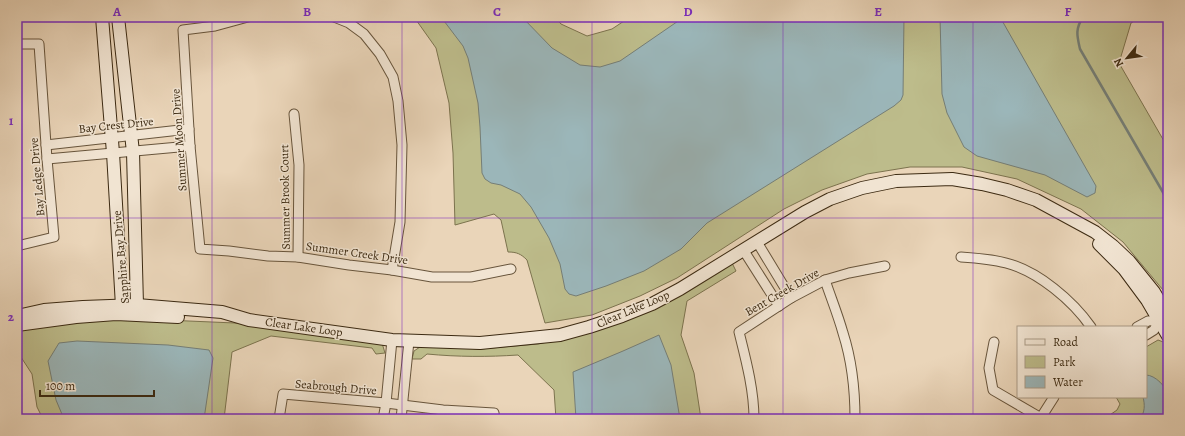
<svg xmlns="http://www.w3.org/2000/svg" width="1185" height="436" font-family="Alegreya,serif">
	<rect width="100%" height="100%" fill="#ead5b9"/>
	<filter id="stains"><feTurbulence type="fractalNoise" baseFrequency=".005" numOctaves="4"/><feColorMatrix values="0 0 0 0 .2 0 0 0 0 .09 0 0 0 0 .02 0 0 0 .5 -.17"/></filter>
	<radialGradient id="worn" r=".72"><stop offset=".6" stop-color="#630" stop-opacity="0"/><stop offset="1" stop-color="#630" stop-opacity=".3"/></radialGradient>
	<g fill="#bdbc8b" stroke="#7c734e">
		<path d="M414 17H555L561 24 587 36 612 29 630 17H1141L1131 23 1119 63 1168 148V299L1163 290 1123 242 1081 209 1017 179 962 167H910L867 174 822 190 784 209 677 278 640 296 592 315 545 323 527 260C521 254 517 252 508 252L501 220 494 214 455 225 453 153 449 103 436 48Z"/>
		<path d="M732 263 736 271 687 301 681 335 694 373 701 419H556L554 390 518 355C488 357 458 357 427 354L421 359H412L414 351 423 345 480 349 538 344 587 333Z"/>
		<path d="M119 318 235 323 375 339 382 343 385 353 376 354 372 348 271 336 232 352 224 419H43L37 407 32 374 17 351V329Z"/>
		<path d="M1158 340 1166 343 1168 347V419H1104L1117 410 1120 404 1116 397H1146V347Z"/>
	</g>
	<g fill="#9bb6b9" stroke="#757e76">
		<path d="M441 17H522L552 48 580 65 600 67 620 61 684 17H904L903 95 901 100 894 106 707 223 681 249 644 271 606 286 576 296 569 294 565 289 560 264 549 238 531 207 520 194 501 185 491 183 485 179 482 173 480 127 478 103 468 58 463 46Z"/>
		<path d="M940 17H1000L1096 186 1095 193 1087 197 1045 175 977 156 964 147 947 113 942 94Z"/>
		<path d="M659 335 671 365 680 419H576L573 372 623 351Z"/>
		<path d="M77 341 168 345 209 350 213 358 204 419H64L56 400 48 361 59 343Z"/>
		<path d="M1146 375C1155 375 1167 387 1168 396 1169 403 1168 412 1168 419H1140C1145 412 1145 405 1143 397H1146Z"/>
	</g>
	<g fill="none" stroke-linecap="round" stroke-linejoin="round">
		<path stroke="#757e76" stroke-width="2.5" d="M1083 17C1075 29 1077 36 1080 49L1168 201"/>
		<defs>
			<g id="street">
				<path d="M248 17 215 26 183 30 190 146 200 249 229 251 268 256 298 257 349 265 392 270 432 277H471L511 269"/>
				<path d="M334 17 349 23 364 34 380 54 393 77 398 101 402 145 400 222 392 270"/>
				<path d="M17 44H39L47 159 54 237 17 246"/>
				<path d="M294 114 299 165 298 257"/>
				<path d="M46 145 189 129"/>
				<path d="M47 159 190 146"/>
				<path d="M757 242 791 298"/>
				<path d="M744 251 779 306"/>
				<path d="M961 257C976 258 991 259 1006 263 1038 271 1073 301 1091 327"/>
				<path d="M825 280C831 298 838 315 843 333 852 361 855 390 855 419"/>
				<path d="M1137 327 1148 321 1159 320"/>
				<path d="M1146 335 1154 330 1159 320 1163 318"/>
				<path d="M994 342 989 368 993 390 1041 418"/>
				<path d="M279 419 283 394 386 403 443 410 494 413 495 419"/>
				<path d="M383 419 386 403 392 340"/>
				<path d="M401 419 409 341"/>
				<path d="M754 419C754 390 746 360 739 332L791 298 825 280 849 273 885 266"/>
				<path d="M1040 419 1054 397"/>
			</g>
			<g id="secondary">
				<path d="M102 17 113 153 122 306 130 314 137 305 133 152 118 17"/>
				<path d="M1099 244 1124 269 1147 300 1168 336"/>
				<path d="M17 316 44 310 83 307 137 305 222 312 249 320 392 340 480 343 560 335 589 327 622 316 652 304 680 289 805 212 830 199 862 188 896 181 952 179 982 184 1007 190 1036 200 1095 232 1113 246 1129 261 1154 292 1168 316"/>
				<path d="M17 325 76 317 116 314 178 317"/>
			</g>
		</defs>
		<use href="#street" stroke="#68553c" stroke-width="11"/>
		<use href="#secondary" stroke="#3c2a12" stroke-width="14"/>
		<use href="#street" stroke="#f1e4d2" stroke-width="9"/>
		<use href="#secondary" stroke="#f1e4d2" stroke-width="12"/>
	</g>
	<path fill="none" stroke="#7b2cbf" stroke-width="1" stroke-opacity="0.55" d="M212 17V419M402 17V419M592 17V419M783 17V419M973 17V419M17 218H1168"/>
	<g text-anchor="middle" stroke-width="3" stroke-linejoin="round" paint-order="stroke">
		<g font-size="12" fill="#3c2a12" stroke="#f1e4d2">
			<text transform="translate(116 125) rotate(-6)" y="4">Bay Crest Drive</text>
			<text transform="translate(179 140) rotate(-94)" y="4">Summer Moon Drive</text>
			<text transform="translate(37 177) rotate(-95)" y="4">Bay Ledge Drive</text>
			<text transform="translate(285 197) rotate(-91)" y="4">Summer Brook Court</text>
			<text transform="translate(357 253) rotate(8)" y="4">Summer Creek Drive</text>
			<text transform="translate(121 257) rotate(-95)" y="4">Sapphire Bay Drive</text>
			<text transform="translate(782 292) rotate(-30)" y="4">Bent Creek Drive</text>
			<text transform="translate(633 309) rotate(-23)" y="4">Clear Lake Loop</text>
			<text transform="translate(304 327) rotate(8)" y="4">Clear Lake Loop</text>
			<text transform="translate(336 387) rotate(5)" y="4">Seabrough Drive</text>
		</g>
	</g>
	<rect width="1185" height="436" fill="none" stroke="#ead5b9" stroke-width="44"/>
	<rect x="1017" y="326" width="130" height="72" fill="#f1e4d2" stroke="#a99a85"/>
	<rect x="1025" y="339" width="20" height="6" fill="#f1e4d2" stroke="#a99a85"/>
	<text x="1053" y="346" font-size="12" fill="#3c2a12">Road</text>
	<rect x="1025" y="356" width="20" height="12" fill="#bdbc8b" stroke="#a99a85"/>
	<text x="1053" y="366" font-size="12" fill="#3c2a12">Park</text>
	<rect x="1025" y="376" width="20" height="12" fill="#9bb6b9" stroke="#a99a85"/>
	<text x="1053" y="386" font-size="12" fill="#3c2a12">Water</text>
	<g transform="translate(1127 58) rotate(241)" stroke="#f1e4d2" stroke-width="3" paint-order="stroke">
	<path d="M0-3L7 15L0 10L-7 15Z" fill="#3c2a12"/>
	<text y="-6" font-size="11" font-weight="bold" text-anchor="middle" fill="#3c2a12">N</text>
	</g>
	<path d="M40 390v6h114v-6" fill="none" stroke="#3c2a12" stroke-width="2"/>
	<text x="46" y="390" font-size="12" fill="#3c2a12" stroke="#f1e4d2" stroke-width="3" paint-order="stroke">100 m</text>
	<rect x="22" y="22" width="1141" height="392" fill="none" stroke="#7b2cbf" stroke-width="1.5"/>
	<g font-size="13" text-anchor="middle" font-weight="bold" fill="#7b2cbf">
		<text x="117" y="16">A</text>
		<text x="307" y="16">B</text>
		<text x="497" y="16">C</text>
		<text x="688" y="16">D</text>
		<text x="878" y="16">E</text>
		<text x="1068" y="16">F</text>
		<text x="11" y="125">1</text>
		<text x="11" y="321">2</text>
	</g>
	<rect width="100%" height="100%" filter="url(#stains)"/>
	<rect width="100%" height="100%" fill="url(#worn)"/>
</svg>
